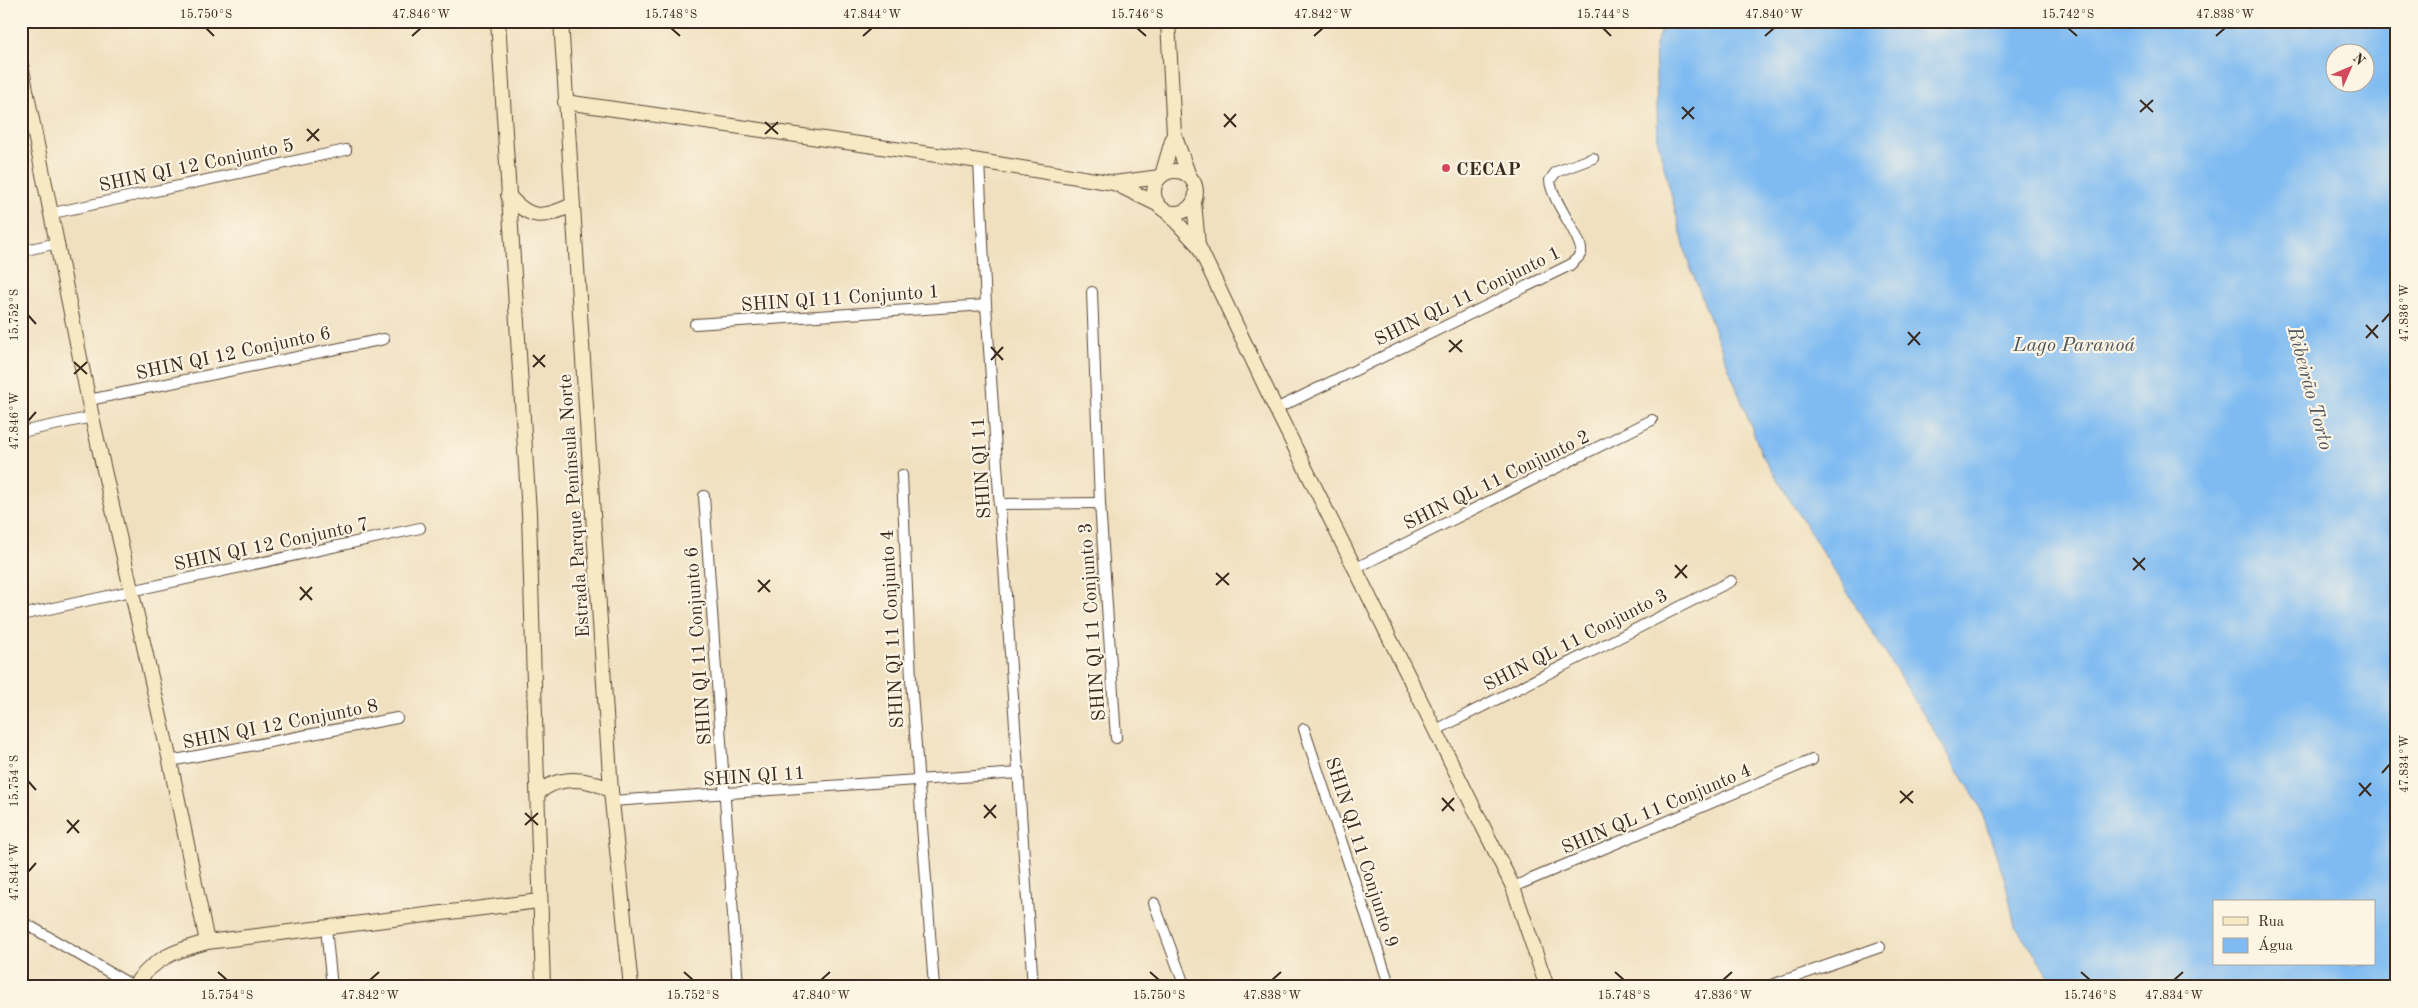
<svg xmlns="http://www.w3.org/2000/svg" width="2418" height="1008" font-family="'Old Standard TT',serif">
	<rect width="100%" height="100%" fill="#fcf5e5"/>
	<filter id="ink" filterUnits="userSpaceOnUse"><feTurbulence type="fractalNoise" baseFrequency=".02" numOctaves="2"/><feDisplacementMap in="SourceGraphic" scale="10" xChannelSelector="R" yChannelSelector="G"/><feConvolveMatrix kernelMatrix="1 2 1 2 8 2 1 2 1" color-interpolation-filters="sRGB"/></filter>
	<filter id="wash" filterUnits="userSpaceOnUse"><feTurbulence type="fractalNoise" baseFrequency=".0096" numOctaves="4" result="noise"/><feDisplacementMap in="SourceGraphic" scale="20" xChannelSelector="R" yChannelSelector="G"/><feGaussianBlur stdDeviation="1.12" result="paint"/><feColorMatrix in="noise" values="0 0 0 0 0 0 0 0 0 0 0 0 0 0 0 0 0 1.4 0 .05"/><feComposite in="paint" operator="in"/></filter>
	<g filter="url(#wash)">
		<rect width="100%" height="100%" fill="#f0e0bf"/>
		<path fill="#7fbbf2" stroke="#5d7288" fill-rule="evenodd" d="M1661 21H2397V987H2052L2046 970 2015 926 2005 880 1978 802 1762 455 1688 261 1658 142 1655 44 1661 31ZM2336 52H2366V82H2336ZM2214 902H2374V964H2214Z"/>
	</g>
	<g filter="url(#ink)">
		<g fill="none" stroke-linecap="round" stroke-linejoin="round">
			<defs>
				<g id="street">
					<path d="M979 161 986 305 1033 987"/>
					<path d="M53 213 346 150"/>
					<path d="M21 251 58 243"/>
					<path d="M1092 292 1100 503 1116 738"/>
					<path d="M695 324 986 305"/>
					<path d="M89 400 384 339"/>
					<path d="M1276 409 1570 265C1574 261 1579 258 1581 253 1584 239 1551 201 1550 180L1556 172 1593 158"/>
					<path d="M21 432 92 417"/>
					<path d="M902 475 911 679 934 987"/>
					<path d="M704 496 738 987"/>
					<path d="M999 504 1100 503"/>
					<path d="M1356 568 1652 420"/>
					<path d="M21 615 420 528"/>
					<path d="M1304 729 1390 987"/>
					<path d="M1436 730 1731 581"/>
					<path d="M170 761 397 718"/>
					<path d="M612 801 1019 773"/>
					<path d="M1513 887 1812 760"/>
					<path d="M1154 903 1185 987"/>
					<path d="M21 921 133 986"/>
					<path d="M326 928 332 987"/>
					<path d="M1766 987 1880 947"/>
				</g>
				<g id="secondary">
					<path d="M498 21 529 513 543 987"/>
					<path d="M561 21 611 791 631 987"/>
					<path d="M1168 21 1174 134 1189 176"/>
					<path d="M21 65 92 417 170 761 207 942"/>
					<path d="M565 102 979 161 1114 183 1157 204"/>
					<circle cx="1175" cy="192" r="21"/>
					<path d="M1162 175 1174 134"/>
					<path d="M1114 183 1160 177"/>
					<path d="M508 195C530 220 542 219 572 205"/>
					<path d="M1194 202 1198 245"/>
					<path d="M1166 211 1198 245 1276 409 1513 887 1547 987"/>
					<path d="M538 793C559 775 588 777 611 791"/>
					<path d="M133 987C154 958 174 951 207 942L539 901"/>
				</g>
			</defs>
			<use href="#street" stroke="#564536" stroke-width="12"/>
			<use href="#secondary" stroke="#564536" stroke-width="16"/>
			<use href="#street" stroke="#fff" stroke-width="10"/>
			<use href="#secondary" stroke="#f7e9c3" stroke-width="14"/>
		</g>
	</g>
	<path fill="none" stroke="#3b2a1e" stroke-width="2" d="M206 28 214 36M671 28 680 36M1137 28 1146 36M1603 28 1611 36M2068 28 2077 36M412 36 421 28M863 36 872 28M1314 36 1323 28M1765 36 1774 28M2216 36 2225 28M2140 100 2153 112M1682 107 1694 119M2140 112 2153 100M1224 114 1236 127M1682 119 1694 107M765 122 778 134M1224 127 1236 114M307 129 319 141M765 134 778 122M307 141 319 129M28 315 36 324M2382 322 2390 313M2366 325 2378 338M1908 332 1920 345M2366 338 2378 325M1449 340 1462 352M1908 345 1920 332M991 347 1003 360M1449 352 1462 340M533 355 545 367M991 360 1003 347M74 362 87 374M533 367 545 355M74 374 87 362M28 421 36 412M2133 558 2145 570M1675 565 1687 578M2133 570 2145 558M1216 573 1229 585M1675 578 1687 565M758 580 770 592M1216 585 1229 573M300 587 312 600M758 592 770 580M300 600 312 587M2382 773 2390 764M28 781 36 790M2359 783 2371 796M1900 791 1913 803M2359 796 2371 783M1442 798 1454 811M1900 803 1913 791M984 805 996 818M1442 811 1454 798M525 813 538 825M984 818 996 805M67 820 79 833M525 825 538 813M67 833 79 820M28 872 36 863M218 972 227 980M684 972 693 980M1150 972 1159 980M1615 972 1624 980M2081 972 2090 980M370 980 379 972M821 980 830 972M1272 980 1281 972M1723 980 1732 972M2174 980 2183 972"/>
	<circle fill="#d1495b" stroke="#fcf5e5" stroke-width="2" cx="1446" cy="168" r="5"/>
	<g text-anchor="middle" stroke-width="4.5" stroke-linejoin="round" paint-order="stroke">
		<g font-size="19" fill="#3b2a1e" stroke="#fcf5e5">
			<text transform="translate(196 164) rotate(-12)" y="7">SHIN QI 12 Conjunto 5</text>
			<text transform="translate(1467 295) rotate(-26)" y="7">SHIN QL 11 Conjunto 1</text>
			<text transform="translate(840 297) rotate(-4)" y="7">SHIN QI 11 Conjunto 1</text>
			<text transform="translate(233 352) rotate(-12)" y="7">SHIN QI 12 Conjunto 6</text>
			<text transform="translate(980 468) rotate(-94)" y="7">SHIN QI 11</text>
			<text transform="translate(1496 479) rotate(-26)" y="7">SHIN QL 11 Conjunto 2</text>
			<text transform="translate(573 506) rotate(-94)" y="7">Estrada Parque Península Norte</text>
			<text transform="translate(271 543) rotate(-12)" y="7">SHIN QI 12 Conjunto 7</text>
			<text transform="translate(1091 622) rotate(-94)" y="7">SHIN QI 11 Conjunto 3</text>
			<text transform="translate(891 629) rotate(-93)" y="7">SHIN QI 11 Conjunto 4</text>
			<text transform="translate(1575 639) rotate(-27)" y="7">SHIN QL 11 Conjunto 3</text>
			<text transform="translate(697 646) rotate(-94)" y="7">SHIN QI 11 Conjunto 6</text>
			<text transform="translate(280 723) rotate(-11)" y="7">SHIN QI 12 Conjunto 8</text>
			<text transform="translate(754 775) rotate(-4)" y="7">SHIN QI 11</text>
			<text transform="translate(1656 808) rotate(-23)" y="7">SHIN QL 11 Conjunto 4</text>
			<text transform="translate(1363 852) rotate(72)" y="7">SHIN QI 11 Conjunto 9</text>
		</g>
		<g font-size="19" font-weight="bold" fill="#3b2a1e" stroke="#fcf5e5" text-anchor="start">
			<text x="1456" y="175">CECAP</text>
		</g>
		<g font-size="20" font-style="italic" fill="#4f565e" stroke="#fcf5e5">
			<text x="2074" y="351">Lago Paranoá</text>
			<text transform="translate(2311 388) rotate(75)" y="7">Ribeirão Torto</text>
		</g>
	</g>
	<rect width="2418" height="1008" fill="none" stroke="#fcf5e5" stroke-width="55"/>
	<rect x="2213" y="900" width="162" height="65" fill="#fcf5e5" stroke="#afa495"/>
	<rect x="2223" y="917" width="25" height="8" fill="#f7e9c3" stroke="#afa495"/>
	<text x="2258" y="926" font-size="15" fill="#3b2a1e">Rua</text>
	<rect x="2223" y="938" width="25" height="15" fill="#7fbbf2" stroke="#afa495"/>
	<text x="2258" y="950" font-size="15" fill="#3b2a1e">Água</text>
	<g transform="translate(2350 68) rotate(45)"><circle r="24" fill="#fcf5e5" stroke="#afa495"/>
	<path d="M0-4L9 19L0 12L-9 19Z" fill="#d1495b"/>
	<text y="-8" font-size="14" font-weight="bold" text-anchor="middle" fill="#3b2a1e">N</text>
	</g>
	<rect x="28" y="28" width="2362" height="952" fill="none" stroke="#3b2a1e" stroke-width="2"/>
	<g font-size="12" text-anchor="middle" fill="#3b2a1e">
		<text x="206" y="18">15.750°S</text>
		<text x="421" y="18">47.846°W</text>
		<text x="671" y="18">15.748°S</text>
		<text x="872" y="18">47.844°W</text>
		<text x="1137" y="18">15.746°S</text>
		<text x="1323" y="18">47.842°W</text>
		<text x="1603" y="18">15.744°S</text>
		<text x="1774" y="18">47.840°W</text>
		<text x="2068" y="18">15.742°S</text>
		<text x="2225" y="18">47.838°W</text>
		<text transform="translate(2404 313) rotate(-90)" y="4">47.836°W</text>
		<text transform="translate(14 315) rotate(-90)" y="4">15.752°S</text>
		<text transform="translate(14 421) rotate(-90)" y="4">47.846°W</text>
		<text transform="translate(2404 764) rotate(-90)" y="4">47.834°W</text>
		<text transform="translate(14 781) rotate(-90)" y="4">15.754°S</text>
		<text transform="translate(14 872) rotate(-90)" y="4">47.844°W</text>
		<text x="227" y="999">15.754°S</text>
		<text x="370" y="999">47.842°W</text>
		<text x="693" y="999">15.752°S</text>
		<text x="821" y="999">47.840°W</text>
		<text x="1159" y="999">15.750°S</text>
		<text x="1272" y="999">47.838°W</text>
		<text x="1624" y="999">15.748°S</text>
		<text x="1723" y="999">47.836°W</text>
		<text x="2090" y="999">15.746°S</text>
		<text x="2174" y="999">47.834°W</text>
	</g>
</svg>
